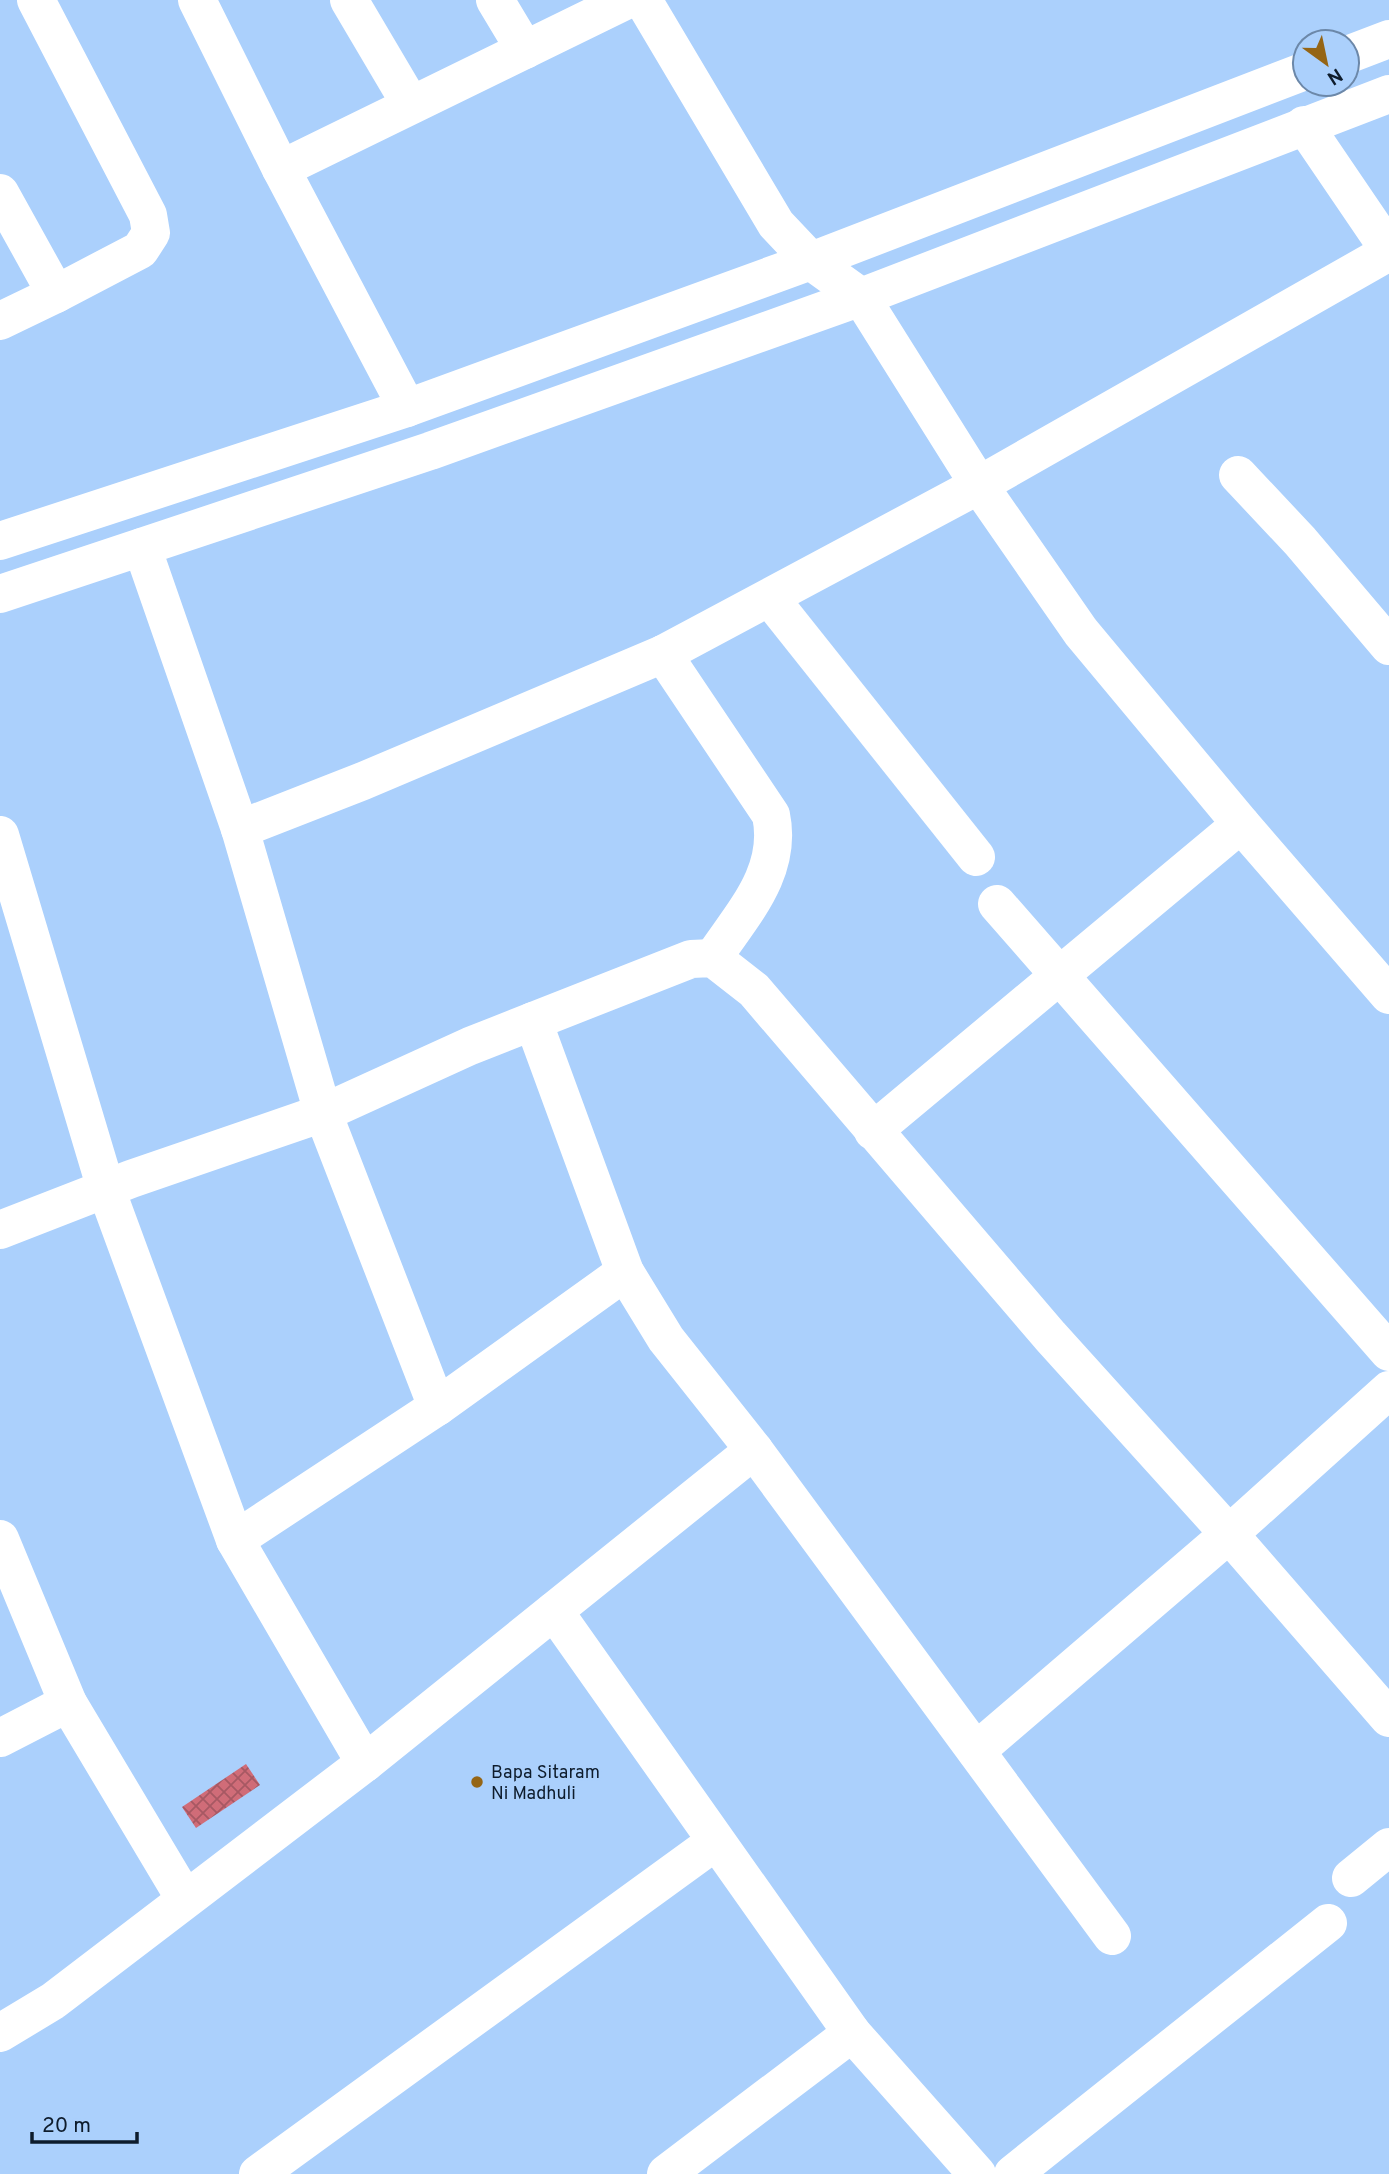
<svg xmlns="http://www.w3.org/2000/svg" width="1389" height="2174" font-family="Overpass,sans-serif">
	<defs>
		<pattern id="building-cross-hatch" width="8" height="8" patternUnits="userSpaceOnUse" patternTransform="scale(1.75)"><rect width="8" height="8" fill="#d06c78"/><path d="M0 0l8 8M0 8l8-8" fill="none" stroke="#a75863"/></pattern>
	</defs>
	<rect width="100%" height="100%" fill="#abd0fc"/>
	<path fill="url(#building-cross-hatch)" d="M246 1764 260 1785 196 1828 182 1807Z"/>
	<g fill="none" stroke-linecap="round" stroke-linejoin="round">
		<g stroke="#fff" stroke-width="38">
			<path d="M197 0 281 169 407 408"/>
			<path d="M349 0 411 105"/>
			<path d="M495 0 525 50"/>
			<path d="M643 0 776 224 811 261 861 297 979 485 1081 632 1241 824 1389 995"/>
			<path d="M1347 55 1389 39"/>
			<path d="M1304 125 1389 250"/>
			<path d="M281 169 627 0"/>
			<path d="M0 193 56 294 140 250 151 233 148 215 36 0"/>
			<path d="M0 321 56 294"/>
			<path d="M1238 475 1300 541 1389 646"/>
			<path d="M0 541 407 408 811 261 1305 71"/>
			<path d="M142 547 240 829 323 1113 437 1407"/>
			<path d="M0 594 430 451 861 297 1389 94"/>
			<path d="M770 598 976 857"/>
			<path d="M663 654 771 815C783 872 743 913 713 958"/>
			<path d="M240 829 363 781 663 654 979 485 1389 252"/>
			<path d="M0 835 106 1189 235 1540 365 1763"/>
			<path d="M997 904 1389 1352"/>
			<path d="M533 1021 625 1272 666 1339 754 1450 1112 1936"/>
			<path d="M873 1131 1241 824"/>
			<path d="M0 1230 131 1179 323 1113 470 1046 691 959 713 958 754 990 1050 1336 1229 1534 1389 1718"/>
			<path d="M0 1539 68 1703 185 1899"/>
			<path d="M235 1540 437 1407 625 1272"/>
			<path d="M554 1611 852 2033 977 2174"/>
			<path d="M0 1738 68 1703"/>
			<path d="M976 1751 1229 1534 1389 1390"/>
			<path d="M1351 1878 1389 1847"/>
			<path d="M0 2033 53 2001 365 1763 754 1450"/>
			<path d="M258 2174 715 1842"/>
			<path d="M666 2174 852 2033"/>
			<path d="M1013 2174 1328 1923"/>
		</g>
	</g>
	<circle fill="#956515" stroke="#abd0fc" stroke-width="2.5" cx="477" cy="1782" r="7"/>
	<g text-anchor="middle" stroke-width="5" stroke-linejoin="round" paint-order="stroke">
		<g font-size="18" fill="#0e1c2c" stroke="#abd0fc" text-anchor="start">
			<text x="491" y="1778">Bapa Sitaram<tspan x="491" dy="21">Ni Madhuli</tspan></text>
		</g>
	</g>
	<g transform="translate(1326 63) rotate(147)"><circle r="33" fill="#abd0fc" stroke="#6c88a9" stroke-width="2"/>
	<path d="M0-5L12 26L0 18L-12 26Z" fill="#956515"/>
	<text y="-10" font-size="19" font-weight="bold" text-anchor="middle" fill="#0e1c2c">N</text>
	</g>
	<path d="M32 2132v10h105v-10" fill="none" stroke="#0e1c2c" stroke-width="3.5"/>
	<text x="42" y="2132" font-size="21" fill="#0e1c2c" stroke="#abd0fc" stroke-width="5" paint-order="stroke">20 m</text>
</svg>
